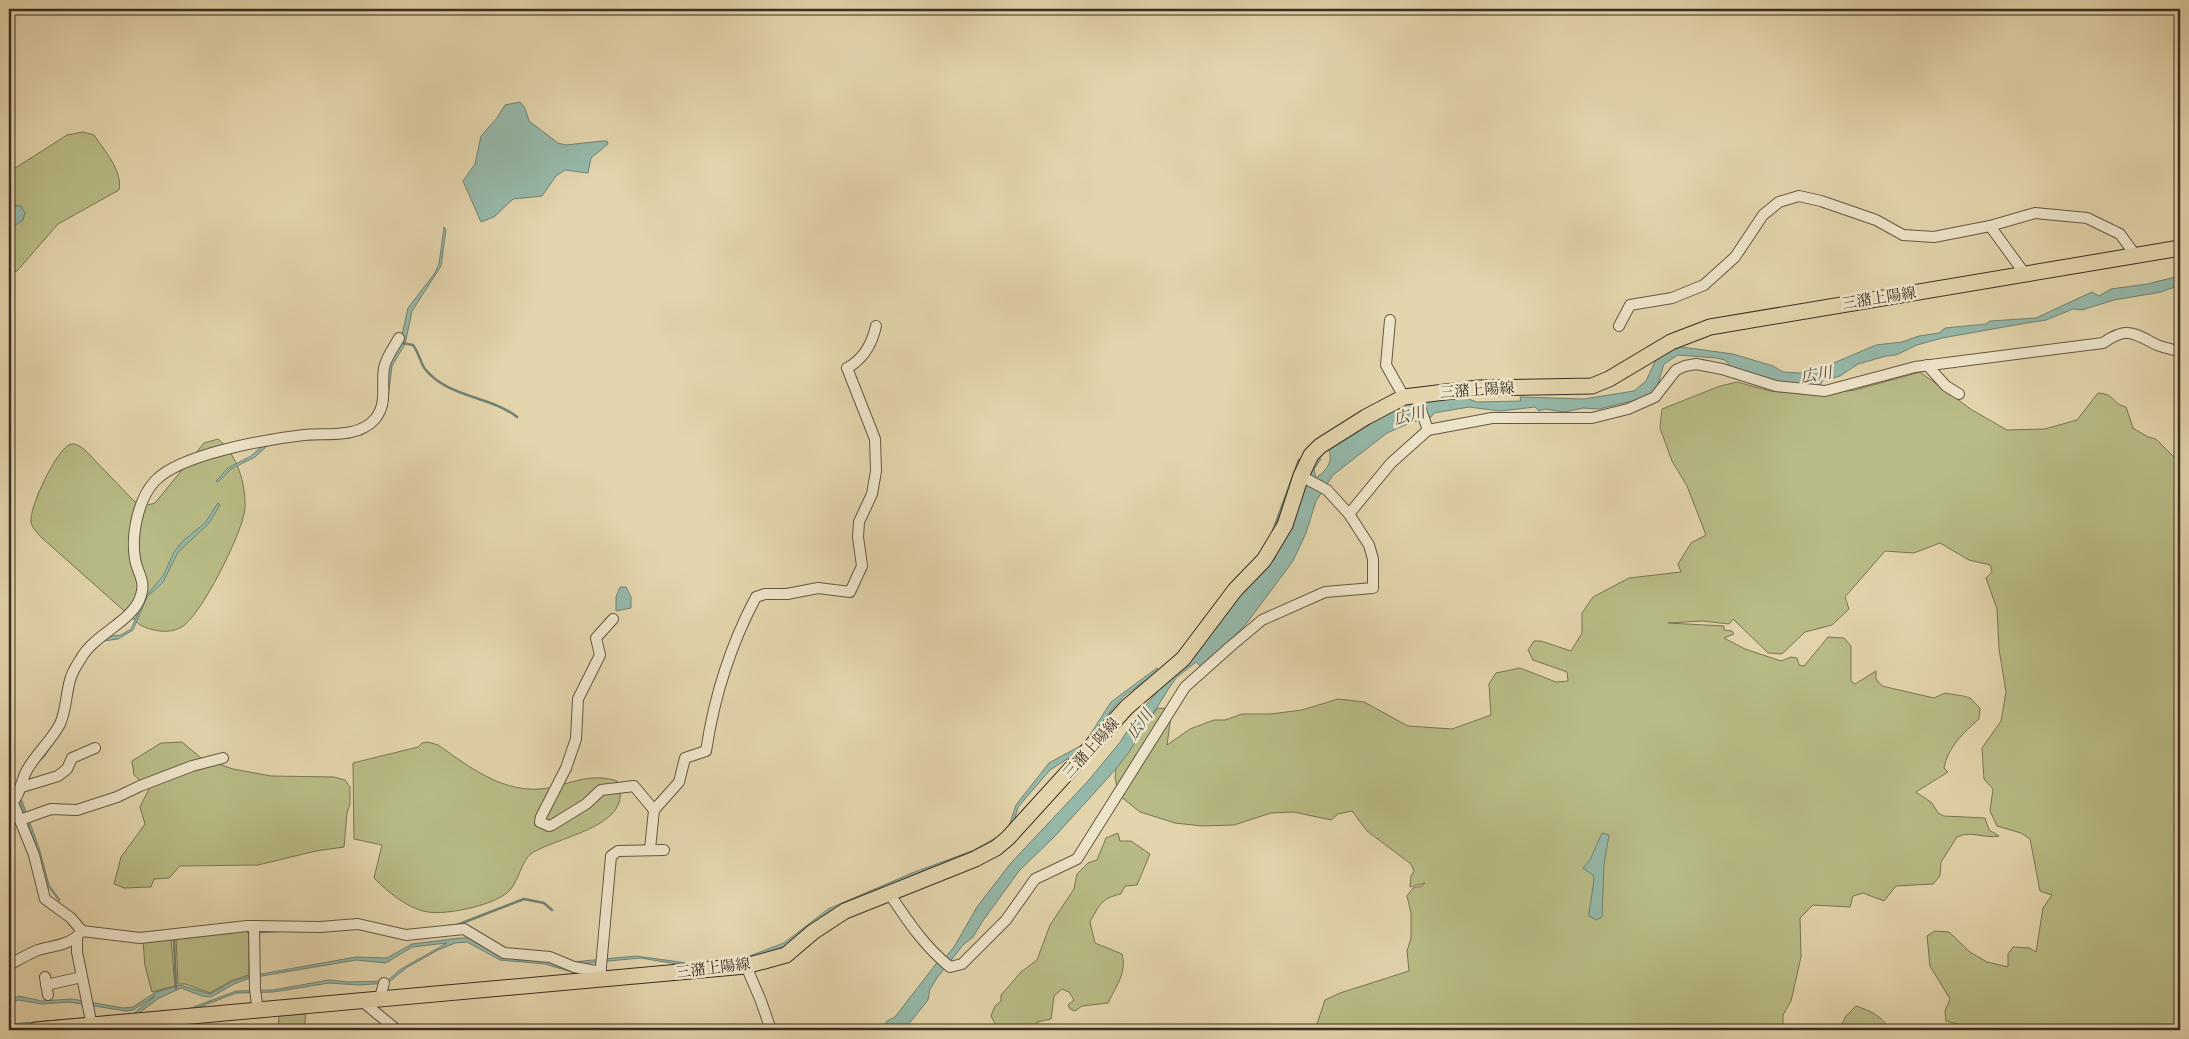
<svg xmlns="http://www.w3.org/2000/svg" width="2189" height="1039" font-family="'Old Standard TT','Noto Serif JP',serif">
	<rect width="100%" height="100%" fill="#e3d4ab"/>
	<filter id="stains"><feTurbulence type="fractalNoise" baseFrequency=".004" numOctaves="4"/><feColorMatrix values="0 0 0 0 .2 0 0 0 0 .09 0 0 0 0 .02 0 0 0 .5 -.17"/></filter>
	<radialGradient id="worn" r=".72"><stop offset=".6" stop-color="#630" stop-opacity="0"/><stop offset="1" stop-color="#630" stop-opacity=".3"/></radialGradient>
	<g fill="#b8bb86" stroke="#797454">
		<path d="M83 132 94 135C104 150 123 171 119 190L58 224 17 271 9 274V172L67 135Z"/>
		<path d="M1920 372 1972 410 2007 430 2045 429 2077 420 2098 393C2116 394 2112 404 2126 407L2133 428 2148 437 2156 439 2174 457H2180V1030H1980L1946 1021 1945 1011 1950 999 1930 966 1927 936 1935 931 1949 932 1970 952 1987 962 2008 967V954L2013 947 2029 948 2036 952 2043 908 2052 895 2040 891 2030 839 2021 833 1997 826 1990 811 1993 789 1984 779 1982 748 2001 721 2006 692 1999 649 1997 609 1986 578 1992 572 1990 565 1969 560 1940 543 1914 553 1885 551 1845 597 1849 609 1832 625 1805 632 1782 654 1768 653 1733 619 1729 624 1702 621 1668 623 1724 626V630L1732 631 1734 634 1724 638 1745 649 1781 661 1791 657 1797 658 1799 665 1804 666 1828 637 1844 638 1851 646V681L1855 684 1876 671V679L1882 686 1934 698 1945 693 1963 696 1970 698 1980 708 1979 719C1963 733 1948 747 1944 768L1948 772 1916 792 1932 803 1938 813 1944 816 1985 818 1989 830 1999 836C1984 839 1972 830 1957 837L1941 862 1940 876 1933 884 1896 886 1884 901 1863 893 1853 896 1850 907 1813 905 1800 918 1801 957 1791 1001 1783 1015V1030H1315L1325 1000 1340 993 1409 971 1407 951 1411 938V913L1407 896 1413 888 1422 886 1425 883 1410 887 1411 876 1414 871 1411 864 1367 831 1352 811 1338 814 1331 820 1294 812 1271 813 1234 825 1202 826 1175 823 1140 812 1119 795 1115 778 1116 769 1131 740 1158 708 1172 709 1167 745 1190 729 1214 720H1225L1242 714H1270L1302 710 1338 699 1364 702 1408 726 1452 729 1491 715 1489 684 1496 673 1520 668 1556 682 1568 681 1567 672 1533 660 1528 650 1534 641H1541L1571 651 1582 633V613L1593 597 1629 578 1681 572 1678 564 1691 543 1706 535 1687 486 1672 461 1660 428 1662 409 1720 386 1737 382 1770 391 1815 395 1855 390Z"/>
		<path d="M218 439C237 454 246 484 245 508 244 530 200 619 180 628 168 634 152 631 140 625L42 538C38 534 32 528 31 522 29 507 57 448 71 444 76 443 81 447 85 450L134 501C142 506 146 506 155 503L204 443Z"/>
		<path d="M182 742 201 758 233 769 271 776 334 777 345 780 350 787V804L347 813 344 847 316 851 258 865 180 866 169 878 154 879 151 887 124 888 114 884 121 857 145 824 140 807 149 789 134 775 132 761 161 743Z"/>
		<path d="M428 742 438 745C474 770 510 799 557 786 579 780 595 774 617 781 637 826 559 836 532 853 522 860 519 879 511 889 498 905 448 915 428 912 408 909 388 892 374 878L382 845 354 839 353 763 418 747 422 743Z"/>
		<path d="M1118 833 1120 841H1131L1150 854 1137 885 1125 886 1121 894C1101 898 1099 906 1090 922L1095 943 1122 954C1127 973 1116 986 1108 1003L1082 1006 1075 1011 1070 1009 1068 1005 1074 1000 1069 992 1062 989 1054 996 1051 1019 1037 1022 1039 1029 1014 1030 1007 1025 997 1027 991 1016 995 1006 1001 1001V995L1021 972 1037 960 1050 925 1074 889 1077 874 1088 863 1097 860 1106 838Z"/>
		<path d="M246 931 249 934V975L233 980 210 993 185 984H178L176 938Z"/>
		<path d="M171 938 175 986 152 992 145 966 143 941Z"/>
		<path d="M1856 1006C1871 1011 1882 1016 1890 1030H1839L1846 1016Z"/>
		<path d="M306 1014 304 1030H278L279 1016Z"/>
	</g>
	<g fill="#95b8a9" stroke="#718173">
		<path d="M520 102 525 108 529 121 558 143 566 145 602 141H607L608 144 591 158 588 173 565 170 556 176 542 196 513 199 494 217 481 222 463 181 475 164 481 136 497 118 505 105Z"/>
		<path d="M9 205 21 206 25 213 23 220 9 229Z"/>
		<path d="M444 227 446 230 441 266 412 311 405 344 392 366 387 407 378 424 362 435 349 438 293 441 267 446 255 457 231 469 218 482 216 481 228 468 251 456 266 443 372 426 387 369 402 335 408 308 435 273 439 264Z"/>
		<path d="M2180 276V285L2161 292 2114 300 2082 310 2073 309 2046 320 2021 324 1942 338 1917 345 1896 355 1886 356 1858 364 1840 376 1822 381 1819 388 1771 381 1732 368 1725 360 1717 358 1678 355 1664 364 1658 384 1660 386 1649 397 1599 409 1583 408 1564 412 1545 409 1539 411 1535 407 1500 411 1469 407 1434 413 1431 417 1412 422 1387 433 1333 475 1316 501 1306 533 1293 561 1246 624 1203 669 1196 662 1177 677 1169 688 1129 752 1115 770 1056 835 1019 871 982 922 973 937 963 945 937 978 930 989 928 1000 904 1030H883L887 1021 895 1017 939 960 944 959 954 947 977 907 1010 864 1088 781 1121 741 1135 718 1249 583 1268 567 1275 558 1316 457 1321 459 1314 469 1316 478C1327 470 1334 461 1328 448H1323L1404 404 1463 397 1477 402 1521 401 1520 397 1584 399 1634 391 1646 381 1658 355 1674 346 1733 354 1773 366 1783 372 1800 373 1829 365 1876 345 1902 342 1919 336 1939 333 1945 328 1986 324 1990 321 2036 318 2092 292 2099 296 2111 289 2147 284Z"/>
		<path d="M218 503 220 505 209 523 178 552 163 582 147 597 133 630 118 639 103 641 87 656 75 679 67 714 58 736 44 757 21 778 17 787 39 848 49 885 60 900 59 901 46 883 38 852 15 787 19 776 40 756 62 724 73 678 88 651 103 637 121 635 131 629 146 596 163 576 174 552 183 541 205 523Z"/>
		<path d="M620 587H626L631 597V608L616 611V597Z"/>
		<path d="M1157 668 1159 671 1125 695 1112 709 1086 747 1050 770 1018 807 1012 829 996 842 828 912 788 945 752 958 684 965 640 958 577 964 592 974 589 977 545 964 500 960 467 942 455 943 438 950 406 968 388 983 359 985 329 983 273 992 236 993 179 1015 178 1013 236 991 273 990 329 980 348 982 387 981 401 969 447 943 412 947 386 963 356 960 250 978 234 984 211 997 202 996 181 988 159 998 132 1018 9 1027V1024L133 1014 155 996 133 1010 126 1011 69 1002 41 1004 19 1000 9 1003V1000L19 996 42 1001 72 999 123 1008 133 1007 156 992 180 985 210 994 233 981 250 976 356 957 387 958 412 944 461 938H469L502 956 518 960 573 962 636 956 687 963 726 960 744 958 784 943 828 909 912 873 972 851 1001 835 1008 829 1016 805 1049 763 1084 744 1111 702Z"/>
		<path d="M1602 833 1609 835 1604 864 1602 917 1597 920 1589 916V913L1594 880 1593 875 1583 868 1590 860Z"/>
	</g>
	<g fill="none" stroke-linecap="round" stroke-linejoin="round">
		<g stroke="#718173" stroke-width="2.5">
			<path d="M402 343 413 345C419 353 420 362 425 369 448 398 491 396 517 417"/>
			<path d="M1273 531 1299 460"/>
			<path d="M457 925 524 899 544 903 552 910"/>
			<path d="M261 932 278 931"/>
			<path d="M174 938 176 988"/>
			<path d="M125 1030 145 1029"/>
		</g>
		<defs>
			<g id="street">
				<path d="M1990 226 2025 274"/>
				<path d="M1390 320 1386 365 1404 397"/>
				<path d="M1619 326 1630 305 1672 298 1704 285 1735 257 1763 215 1779 202 1799 196 1821 201 1876 220 1903 235 1934 237 1990 226 2035 213 2087 218 2120 234 2136 256"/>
				<path d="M1927 365 1946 386 1959 394"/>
				<path d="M1416 396 1428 430"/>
				<path d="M1349 514 1391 463 1428 430 1492 418H1592L1628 409 1655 397 1676 370 1685 366 1696 364 1722 369 1776 386 1825 391 1915 367 2103 343C2128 326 2133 333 2157 345 2164 348 2173 349 2180 352"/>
				<path d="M613 619 596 638 600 655 578 699 576 739 566 768 541 817 540 822 549 826 552 825 586 804 601 790 634 786 654 810"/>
				<path d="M22 787 58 776 67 769 72 758 95 748"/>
				<path d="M13 803 34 855 45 899 71 918 82 931 140 938 247 926 320 927 358 924 406 935 464 929 504 953 550 957 574 967 601 972"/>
				<path d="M9 806C21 796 20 782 27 770 36 754 51 741 60 724 66 711 66 694 70 680 72 673 76 666 80 660 94 633 134 622 141 595 146 581 137 572 135 559 131 535 138 499 155 481 180 454 268 439 304 435 327 433 359 438 375 419 388 403 381 386 384 368 386 357 394 347 399 338"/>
				<path d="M20 820 51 809 77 810 117 797 140 786 192 766 223 758"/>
				<path d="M650 849 654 810 679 782 685 758 706 751C714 698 731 644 756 597L765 594H787L818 588 850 592 862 566 858 537 859 522 872 494 876 471 875 439 847 368C864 359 872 344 876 326"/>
				<path d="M889 893C907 920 924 946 950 967L962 964 1006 920 1035 879 1077 859 1185 687 1231 646 1262 620 1325 592 1373 588V559L1369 545 1349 514 1327 490 1301 476"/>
				<path d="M254 927 255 989 258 1012"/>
				<path d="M77 937V952L92 1026"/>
				<path d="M9 965C18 960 28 954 38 950 51 946 71 945 80 933"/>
				<path d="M746 966 761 1001 771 1030"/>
				<path d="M45 977 48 995"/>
				<path d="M600 978 611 856 618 851 664 850"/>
				<path d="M46 985 82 977"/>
				<path d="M379 1001 384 983"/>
				<path d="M363 1002 397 1030"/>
			</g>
			<path id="primary" d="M36 1030 746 966 786 955 813 932 845 911 975 859 996 848 1008 838 1127 707 1183 659 1235 590 1264 560 1285 525 1301 476 1311 455 1320 446 1366 417 1404 397 1478 388 1592 386 1609 379 1671 342 1710 327 2180 248"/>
		</defs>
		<use href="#street" stroke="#645845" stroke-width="12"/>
		<use href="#primary" stroke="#3a2e23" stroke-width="17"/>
		<use href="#street" stroke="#ede3c8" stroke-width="10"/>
		<use href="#primary" stroke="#e3d4ab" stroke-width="15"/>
	</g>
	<g text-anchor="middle" stroke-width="5" stroke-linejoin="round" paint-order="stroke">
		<g font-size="15" fill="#3a2e23" stroke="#ede3c8">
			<text transform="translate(1879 298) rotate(-9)" y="5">三潴上陽線</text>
			<text transform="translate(1477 390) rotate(-4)" y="5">三潴上陽線</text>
			<text transform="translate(1091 748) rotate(-48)" y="5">三潴上陽線</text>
			<text transform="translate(713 968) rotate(-7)" y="5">三潴上陽線</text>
		</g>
		<g font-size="16" font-style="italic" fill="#4c4a3e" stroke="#ede3c8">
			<text transform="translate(1816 374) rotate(-10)" y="6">広川</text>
			<text transform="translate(1409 415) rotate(-15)" y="6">広川</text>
			<text transform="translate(1139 724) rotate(-54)" y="6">広川</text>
		</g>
	</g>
	<rect width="2189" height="1039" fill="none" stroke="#e3d4ab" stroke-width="30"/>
	<rect x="10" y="10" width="2169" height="1019" fill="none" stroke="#3a2e23" stroke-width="2.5"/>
	<rect x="15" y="15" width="2159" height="1009" fill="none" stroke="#3a2e23"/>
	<rect width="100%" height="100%" filter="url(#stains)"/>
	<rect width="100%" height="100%" fill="url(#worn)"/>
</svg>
